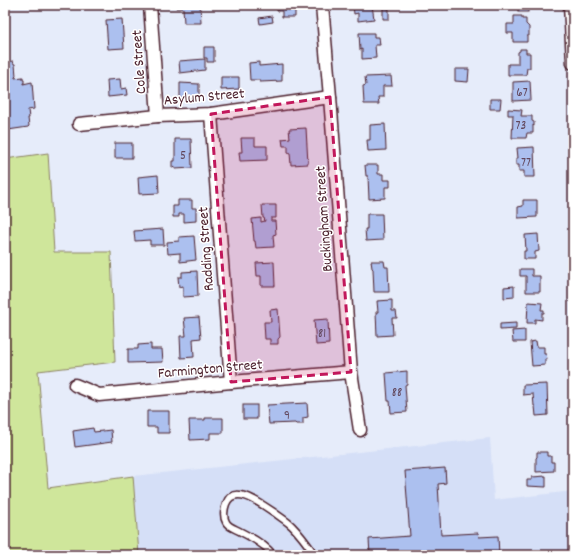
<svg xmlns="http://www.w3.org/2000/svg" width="578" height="560" font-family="Dekko,sans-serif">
	<rect width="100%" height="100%" fill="#e6ecfa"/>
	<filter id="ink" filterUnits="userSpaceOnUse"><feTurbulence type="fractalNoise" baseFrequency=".025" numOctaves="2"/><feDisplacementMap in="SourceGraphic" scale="8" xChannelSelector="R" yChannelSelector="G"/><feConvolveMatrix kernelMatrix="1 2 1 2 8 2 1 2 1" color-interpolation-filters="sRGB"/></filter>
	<g filter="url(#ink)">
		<path fill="#d5dff7" d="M490 438 494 500 573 491V555H139L133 476Z"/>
		<path fill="#cfe69b" stroke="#8c8263" d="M48 153 54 252H111L115 362 38 371 48 488 133 476 139 555H5V159Z"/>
		<g fill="#acc0ef" stroke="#4a1f2b">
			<path d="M176 5H200L201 23H184L183 8H176Z"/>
			<path d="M281 5H295V17H282V11H277V6H281Z"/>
			<path d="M353 5H372L374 19 358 21V13L354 14Z"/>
			<rect x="518" y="6" width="10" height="6"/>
			<path d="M383 8 389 9V19H383Z"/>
			<path d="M272 16 273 22 260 24 259 18Z"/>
			<path d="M514 16H522V19H526V24L529 27V36H527V42H513V33H507V24H514Z"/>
			<path d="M122 19 124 48 108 49 106 20Z"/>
			<path d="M359 33H374V37H379L380 45H375L376 58 362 59V49L360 50Z"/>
			<path d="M204 47H214V62H207V58H204Z"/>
			<path d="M520 49H526V53H530V68H527L526 75H508V64H518V52L520 51Z"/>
			<path d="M205 59V70L180 73 179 61Z"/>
			<path d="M13 61 14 64H15L16 76 15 77V78L23 77V80H24V83H23V84L32 82 34 109 28 110 29 118H28L29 126 28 127 8 130 7 120H5V62Z"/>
			<path d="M259 62V66L282 64V81L260 82V80H250L249 63Z"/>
			<path d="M455 69H469L468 82 455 81Z"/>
			<path d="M391 76 392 86H383V97H378L379 104H364L363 86 366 85 365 77Z"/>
			<path d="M221 77H239V89L221 90Z"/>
			<path d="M120 79 121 89 126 88 127 95 108 97 107 80Z"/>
			<path d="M530 81 531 100 513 101V82Z"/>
			<path d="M180 83 199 84V99H180Z"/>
			<path d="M490 99H501L500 109H490Z"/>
			<path d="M508 109 522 110 521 116H532V121L534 122V126L533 125V133H527L526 138H512L513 115H508Z"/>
			<path d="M385 124 386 150 368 151 367 140H370V125Z"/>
			<path d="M306 128 308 164 291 165 290 153 288 152V146H283L282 139 290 138 289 129Z"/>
			<path d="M241 138H255V146H267V160L240 161 239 152H242Z"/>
			<path d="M175 139H191L192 168 175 169V167L172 168V161H175Z"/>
			<rect x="115" y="143" width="17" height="15"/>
			<path d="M534 147 535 177H524V171H519V165H516V158H518L517 148Z"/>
			<path d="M365 165H378V174H383V180H390V187H385V198L369 199 368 176H366Z"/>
			<path d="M158 175 159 193 139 194 138 177Z"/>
			<path d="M178 200H192V208H196V221L184 222V214H179V217H173V206H178Z"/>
			<path d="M523 200H537V217L518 218V207L523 206Z"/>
			<path d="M262 205H276V218H271V221H275L276 234 273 235 274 247 256 248 255 241H254L252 219 261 218V222L265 221 264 218H263Z"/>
			<path d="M367 214H382L383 240 366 241 365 229H367Z"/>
			<path d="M163 229 164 245H150V240L135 241 134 231Z"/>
			<path d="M538 234 539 251 535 252V259H524V251H526L525 235Z"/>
			<path d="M194 236 196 260 180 262V253L168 254 167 242 179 241V237Z"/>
			<path d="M371 261H384L385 267H388L389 292H374L373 269 372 268Z"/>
			<path d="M274 262 275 286H261V276H257L256 263Z"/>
			<path d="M520 269H532V276H540V292H526V276H520Z"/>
			<path d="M197 271 198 296 183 297V286L179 287 178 277H182V272Z"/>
			<path d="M514 286V297L504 298V287Z"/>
			<path d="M392 300V311H396L397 318H392L393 335 377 336 376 312H378L377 301Z"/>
			<path d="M528 302 542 303 541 310H544V313H542V320L535 319V323H527Z"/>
			<path d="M278 309 280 337 278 339V344H270V339H265L264 322H271L270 310Z"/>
			<path d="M199 317 201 338 193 339 194 357 181 358 180 336H186L184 318Z"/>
			<path d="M328 319 329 344 316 345 314 320Z"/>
			<path d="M516 323V329L500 330V324Z"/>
			<path d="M525 330V342H513L512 331Z"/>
			<path d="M536 341 537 347H544V354H546L547 359H545V365L532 366 530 342Z"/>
			<path d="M151 344V349H162L163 362 128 363V349H138V345Z"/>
			<path d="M407 371V384L405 385 407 412 391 413 390 401H388L386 373Z"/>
			<path d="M547 384 548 415 536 416 535 406H534L533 394 523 395V385Z"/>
			<path d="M307 403 308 417 303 418V424H296L295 423 269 424 267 405Z"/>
			<rect x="243" y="405" width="14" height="14"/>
			<path d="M147 411H169V433H157V427H147Z"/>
			<path d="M205 418H223V433H210V439L190 440 189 420H205Z"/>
			<path d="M93 428 94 432 111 430 112 442 75 447 73 431Z"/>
			<path d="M537 452H547V456H551V462H554V471L536 472V458L537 457Z"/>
			<path d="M445 468 446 483 438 484 441 535 478 533 479 537 498 536 499 555H370L369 539 410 536 405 471Z"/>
			<path d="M546 476V487L527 486V480H532V477Z"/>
		</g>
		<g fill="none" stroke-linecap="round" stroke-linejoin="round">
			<defs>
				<path id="lane" d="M273 555C266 545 251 537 241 532 236 529 228 527 226 522 223 517 224 509 226 504 234 482 264 506 275 513 280 517 287 521 292 526 301 535 308 545 315 555"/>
				<g id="street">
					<path d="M150 5 158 116"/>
					<path d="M322 5 330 97 351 372 360 430"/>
					<path d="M570 5 573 63"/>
					<path d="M211 114 231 382"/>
					<path d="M79 124 158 116 211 114 330 97"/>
					<path d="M75 385 99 395 231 382 351 372"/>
				</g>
			</defs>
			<use href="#lane" stroke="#4a1f2b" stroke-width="9"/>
			<use href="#street" stroke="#4a1f2b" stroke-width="15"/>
			<use href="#lane" stroke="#fff" stroke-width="6"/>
			<use href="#street" stroke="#fff" stroke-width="12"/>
		</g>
	</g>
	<path fill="#c2185b" fill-opacity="0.2" stroke="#c2185b" stroke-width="3" stroke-dasharray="8 5" stroke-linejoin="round" d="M330 97 351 372 231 382 211 114Z"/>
	<g text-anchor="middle" stroke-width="3" stroke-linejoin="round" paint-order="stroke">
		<g font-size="13" fill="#62475c">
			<text x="522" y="96">67</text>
			<text x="521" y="129">73</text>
			<text x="183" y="159">5</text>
			<text x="526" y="166">77</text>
			<text x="322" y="337">81</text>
			<text x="397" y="396">88</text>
			<text x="287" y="419">9</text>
		</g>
		<g font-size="15" fill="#4a1f2b" stroke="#fff">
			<text transform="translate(138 62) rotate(-94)" y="5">Cole Street</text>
			<text transform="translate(204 96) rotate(-5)" y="5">Asylum Street</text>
			<text transform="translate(323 219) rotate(-94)" y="5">Buckingham Street</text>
			<text transform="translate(205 249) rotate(-94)" y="5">Radding Street</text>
			<text transform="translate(210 368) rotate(-5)" y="5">Farmington Street</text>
		</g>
	</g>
	<rect width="578" height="560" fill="none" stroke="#fff" stroke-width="20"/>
	<rect x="10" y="10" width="558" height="540" fill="none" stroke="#4a1f2b" stroke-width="1.5" filter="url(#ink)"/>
</svg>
